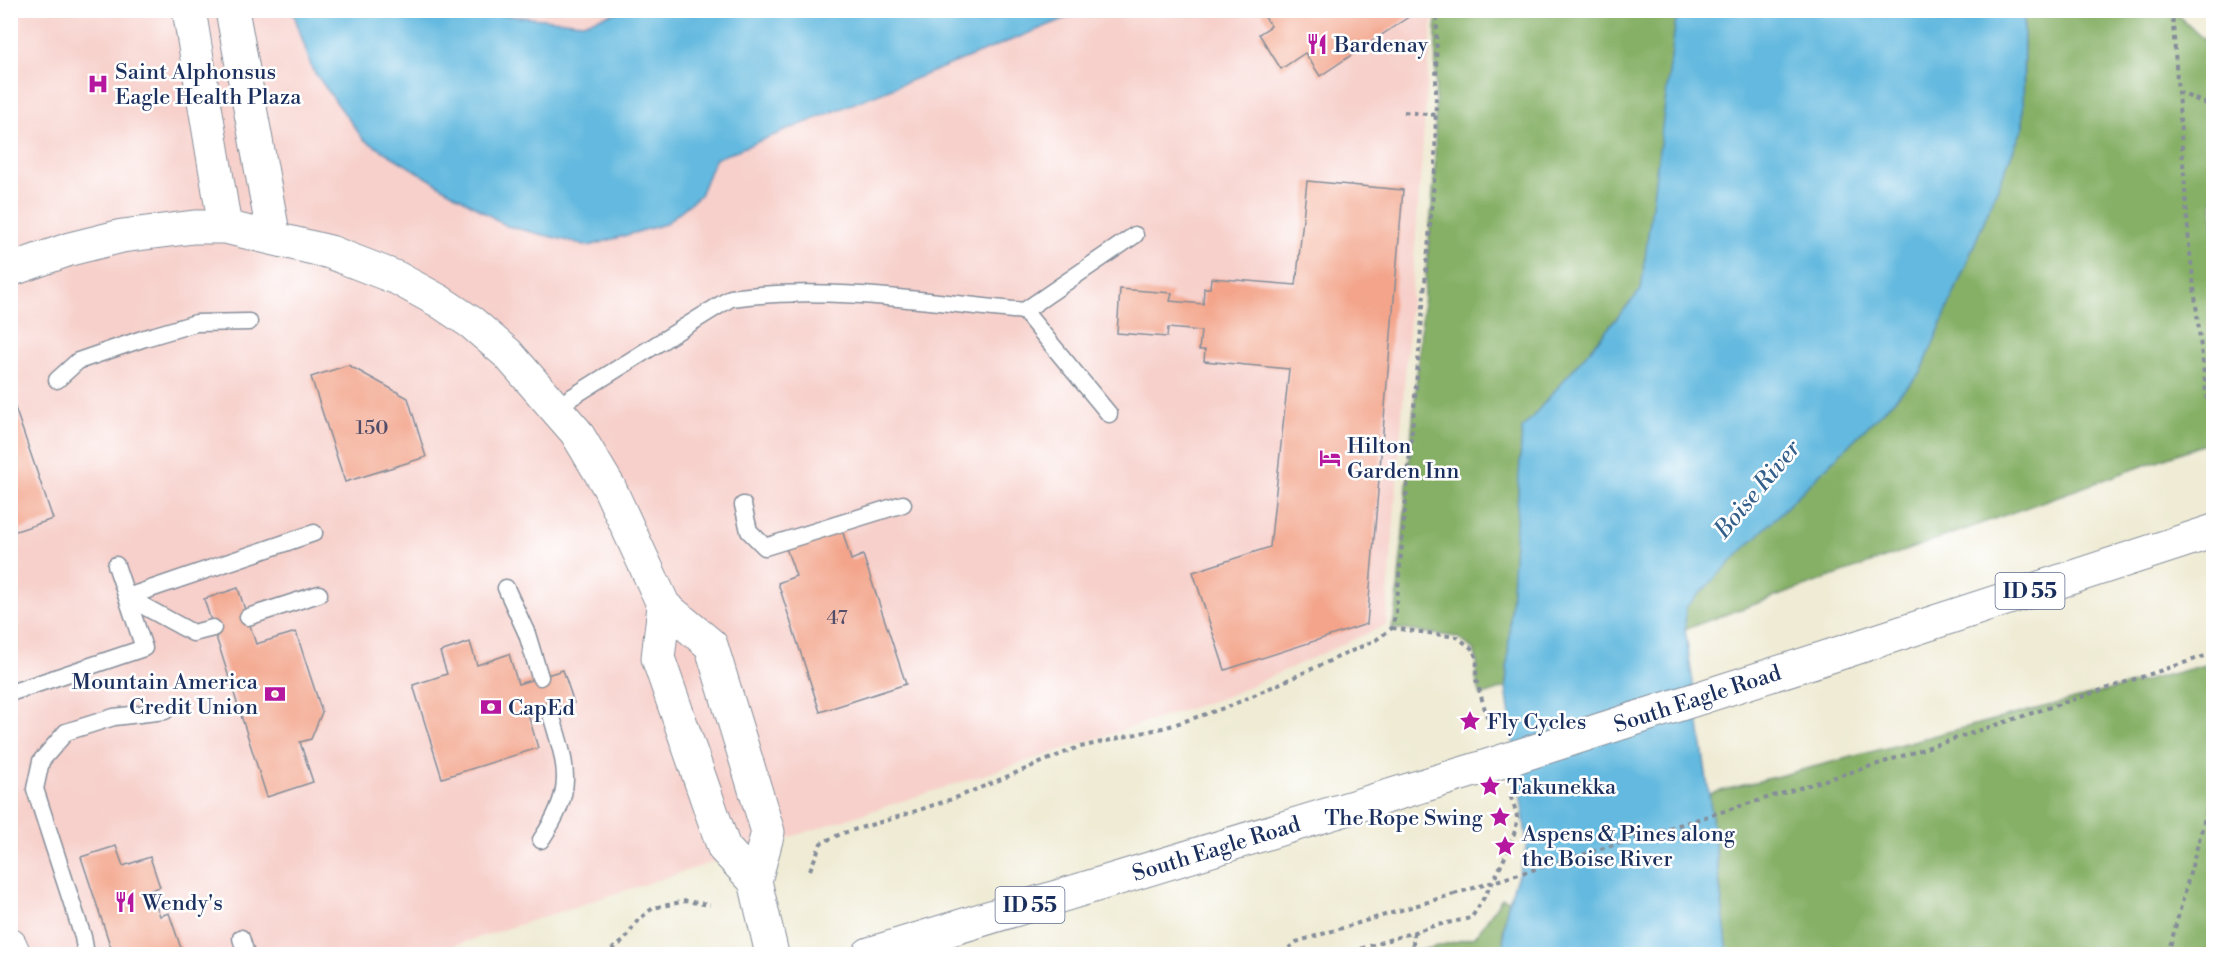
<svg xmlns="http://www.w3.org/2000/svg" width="2224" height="965" font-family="'Libre Bodoni',serif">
	<rect width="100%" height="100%" fill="#fff"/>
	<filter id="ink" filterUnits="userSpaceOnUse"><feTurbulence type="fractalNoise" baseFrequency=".0167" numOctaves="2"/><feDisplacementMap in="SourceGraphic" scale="12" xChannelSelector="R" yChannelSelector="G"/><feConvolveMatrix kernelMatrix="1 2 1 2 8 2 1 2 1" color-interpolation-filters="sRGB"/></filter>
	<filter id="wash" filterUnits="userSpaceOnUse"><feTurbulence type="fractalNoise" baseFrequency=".008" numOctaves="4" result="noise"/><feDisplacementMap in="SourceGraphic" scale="24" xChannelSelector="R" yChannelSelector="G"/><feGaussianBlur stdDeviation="1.35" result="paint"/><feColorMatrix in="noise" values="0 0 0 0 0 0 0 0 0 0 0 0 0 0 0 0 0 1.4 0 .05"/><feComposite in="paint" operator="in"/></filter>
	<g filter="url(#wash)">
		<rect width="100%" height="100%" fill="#efebd4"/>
		<path fill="#f7d0cb" d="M10 11H1433L1386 625 1225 697 428 954H11Z"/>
		<g fill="#86b066" stroke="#507062" stroke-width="1.5">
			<path d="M1436 11H1686L1641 290 1559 386 1511 618 1506 687 1481 696 1476 679 1477 660 1474 650 1457 637 1392 628 1396 612 1435 170Z"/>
			<path d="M2024 11H2173L2213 48V441L1685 629 1686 607 2023 127Z"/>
			<path d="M2213 663V954H1728L1709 794Z"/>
			<path d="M1502 898 1509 900 1503 931 1504 954H1405L1475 937Z"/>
		</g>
		<g fill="#63b9df" stroke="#3f749e" stroke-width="1.5">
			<path d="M461 11 583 23 624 10 1084 11 715 159 700 195 665 224 589 246 507 226 363 139 312 69 293 11Z"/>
			<path d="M1677 11H2024L2023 127 1921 373 1686 607 1685 629 1709 794 1728 954H1504C1503 935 1504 916 1510 898 1516 879 1524 862 1527 843L1506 687 1522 429 1641 290Z"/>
		</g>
		<g id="blocks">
			<g fill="#f3a48a">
				<path d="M1260 10H1419L1320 76 1305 53 1281 69 1259 34 1271 26Z"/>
				<path d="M1307 181 1403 190 1367 624 1225 670 1193 572 1270 547 1289 369 1204 361 1205 350H1199L1201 331 1168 328 1167 337 1117 333 1120 289 1172 293 1170 301 1203 304 1204 288H1210L1211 278 1296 285Z"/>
				<path d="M348 365 408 398 426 457 345 482 311 377Z"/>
				<path d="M10 393 53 519 10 533Z"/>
				<path d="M841 526 851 560 863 555 906 684 820 712 778 583 796 576 785 545Z"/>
				<path d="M238 588 256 644 296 632 322 712 311 739 300 742 313 782 267 797 204 599Z"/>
				<path d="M470 642 477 665 509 654 518 684 563 670 574 703 529 717 538 748 442 778 413 685 447 674 440 652Z"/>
				<path d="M116 846 123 866 150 857 160 887 151 890 160 916 169 913 183 954H113L81 857Z"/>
			</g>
		</g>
	</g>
	<g filter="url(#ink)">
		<use href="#blocks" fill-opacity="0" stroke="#858d99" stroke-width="1.5"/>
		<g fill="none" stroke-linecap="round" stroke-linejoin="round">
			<defs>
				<g id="service">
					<path d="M1024 311 1109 414"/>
					<path d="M57 380 78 361 145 338 196 323 249 322"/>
					<path d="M556 407 731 298C828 285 927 302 1024 311L1135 235"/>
					<path d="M743 505 749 531 765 547 903 504"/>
					<path d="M506 588 527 634 540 677"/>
					<path d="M127 597 314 533"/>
					<path d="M127 597 193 633 213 628"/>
					<path d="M248 617 319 594"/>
					<path d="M10 693 144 648 116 565"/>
					<path d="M541 840C576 788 567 768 550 711"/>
					<path d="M241 938 246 954"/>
					<path d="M86 954 83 937 35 789 41 761 66 732 114 717 165 711"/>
				</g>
				<g id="minor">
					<path d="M189 10 225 227"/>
					<path d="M232 10 274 238"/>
				</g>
				<g id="tertiary">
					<path d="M10 270 70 249 122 236 194 227H225L330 252 397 278 439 301 472 323 508 354 576 432 609 487 664 606 711 645 768 832 755 881 724 848 658 658 664 606"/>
					<path d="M755 881 772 954"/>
					<path d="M10 945 14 954"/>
				</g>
				<g id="trunk">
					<path d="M1846 651 2214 531"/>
					<path d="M869 954 1481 768"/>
				</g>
			</defs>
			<use href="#service" stroke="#858d99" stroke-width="19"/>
			<use href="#minor" stroke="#858d99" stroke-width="35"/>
			<use href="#tertiary" stroke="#858d99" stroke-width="35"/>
			<use href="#trunk" stroke="#858d99" stroke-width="35"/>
			<g stroke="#858d99" stroke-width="4" stroke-dasharray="4.5 4.5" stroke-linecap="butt">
				<path d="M2172 10 2189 244 2212 443"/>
				<path d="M2178 92 2214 107"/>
				<path d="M1404 112 1437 115"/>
				<path d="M1392 628 1457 637 1474 650 1477 660 1476 679 1491 730"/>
				<path d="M1884 762 2214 653"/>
				<path d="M810 870 821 843 843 833 898 817 958 797 1076 748 1167 727 1230 706 1376 640 1392 628 1396 612 1435 170 1437 10"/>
				<path d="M604 954 624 941 638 920 653 908 686 901 710 905"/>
				<path d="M1282 954 1296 942 1454 894"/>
				<path d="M1344 954 1433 926 1471 918C1484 900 1518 839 1517 817 1516 810 1512 801 1510 794"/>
				<path d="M1412 954 1414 932"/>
				<path d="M2168 954 2214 785"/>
			</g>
			<use href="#service" stroke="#fff" stroke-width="16"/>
			<use href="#minor" stroke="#fff" stroke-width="33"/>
			<use href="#tertiary" stroke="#fff" stroke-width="33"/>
			<use href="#trunk" stroke="#fff" stroke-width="33"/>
			<defs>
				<path id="trunk-bridge" d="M1481 768 1846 651"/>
			</defs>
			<use href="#trunk-bridge" stroke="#858d99" stroke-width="35" stroke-linecap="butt"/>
			<path stroke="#858d99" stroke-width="4" stroke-dasharray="4.5 4.5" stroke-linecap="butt" d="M1454 894 1884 762"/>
			<use href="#trunk-bridge" stroke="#fff" stroke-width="33"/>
		</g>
	</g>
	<defs>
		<symbol id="restaurant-bare" viewBox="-9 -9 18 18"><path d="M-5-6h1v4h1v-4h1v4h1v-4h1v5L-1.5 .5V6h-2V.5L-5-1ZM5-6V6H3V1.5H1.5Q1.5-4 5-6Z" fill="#b5179e" stroke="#fff" stroke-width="2.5" paint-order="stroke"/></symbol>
		<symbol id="hospital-bare" viewBox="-9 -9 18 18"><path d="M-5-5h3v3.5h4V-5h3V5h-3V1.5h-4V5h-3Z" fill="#b5179e" stroke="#fff" stroke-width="2.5" paint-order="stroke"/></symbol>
		<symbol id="hotel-bare" viewBox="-9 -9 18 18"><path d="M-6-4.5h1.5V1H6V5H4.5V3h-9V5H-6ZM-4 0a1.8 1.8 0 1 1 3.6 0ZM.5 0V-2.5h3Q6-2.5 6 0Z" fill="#b5179e" stroke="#fff" stroke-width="2.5" paint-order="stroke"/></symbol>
		<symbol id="bank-bare" viewBox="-9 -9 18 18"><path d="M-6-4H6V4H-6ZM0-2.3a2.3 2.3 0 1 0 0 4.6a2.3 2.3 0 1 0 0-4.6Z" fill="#b5179e" stroke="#fff" stroke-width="2.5" paint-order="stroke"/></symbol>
		<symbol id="sight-bare" viewBox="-9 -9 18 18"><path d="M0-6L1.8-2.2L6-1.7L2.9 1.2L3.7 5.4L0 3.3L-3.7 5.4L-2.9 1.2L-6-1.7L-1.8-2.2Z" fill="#b5179e" stroke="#fff" stroke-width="2.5" paint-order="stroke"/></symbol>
	</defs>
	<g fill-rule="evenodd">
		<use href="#restaurant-bare" x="1302" y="29" width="30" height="30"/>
		<use href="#hospital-bare" x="83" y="69" width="30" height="30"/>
		<use href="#hotel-bare" x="1315" y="443" width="30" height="30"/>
		<use href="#bank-bare" x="260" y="679" width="30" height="30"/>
		<use href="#bank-bare" x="476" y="692" width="30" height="30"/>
		<use href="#sight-bare" x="1455" y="706" width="30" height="30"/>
		<use href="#sight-bare" x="1475" y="771" width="30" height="30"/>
		<use href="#sight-bare" x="1485" y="802" width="30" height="30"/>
		<use href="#sight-bare" x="1490" y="831" width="30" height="30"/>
		<use href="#restaurant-bare" x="110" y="887" width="30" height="30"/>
	</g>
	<g text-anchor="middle" stroke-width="5" stroke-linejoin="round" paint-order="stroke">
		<g font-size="20" fill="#514c69">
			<text x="372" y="434">150</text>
			<text x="837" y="624">47</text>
		</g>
		<g fill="#fff" stroke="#5f6d8e" stroke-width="1.5">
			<rect x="1995.5" y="573" width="69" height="36" rx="4.5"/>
			<rect x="995.5" y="887" width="69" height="36" rx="4.5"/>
		</g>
		<g font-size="21" font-weight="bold" fill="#1b2f5e">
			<text x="2030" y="598">ID 55</text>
			<text x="1030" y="912">ID 55</text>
		</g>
		<g font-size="22" fill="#1b2f5e" stroke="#fff" text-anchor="start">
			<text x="1334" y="52">Bardenay</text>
			<text x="115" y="79">Saint Alphonsus<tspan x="115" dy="25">Eagle Health Plaza</tspan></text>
			<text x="1347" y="453">Hilton<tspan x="1347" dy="25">Garden Inn</tspan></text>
			<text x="258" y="689" text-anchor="end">Mountain America<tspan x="258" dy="25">Credit Union</tspan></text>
			<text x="508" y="715">CapEd</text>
			<text x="1487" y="729">Fly Cycles</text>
			<text x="1507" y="794">Takunekka</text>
			<text x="1483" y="825" text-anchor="end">The Rope Swing</text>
			<text x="1522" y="841">Aspens &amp; Pines along<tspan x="1522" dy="25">the Boise River</tspan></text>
			<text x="142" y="910">Wendy's</text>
		</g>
		<g font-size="22" fill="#1b2f5e" stroke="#fff">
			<text transform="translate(1697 698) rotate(-18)" y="8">South Eagle Road</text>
			<text transform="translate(1216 848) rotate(-17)" y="8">South Eagle Road</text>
		</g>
		<g font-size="24" font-style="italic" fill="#345f8b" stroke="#fff">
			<text transform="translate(1757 489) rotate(-50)" y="8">Boise River</text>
		</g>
	</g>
	<rect width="2224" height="965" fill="none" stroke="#fff" stroke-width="36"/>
</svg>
